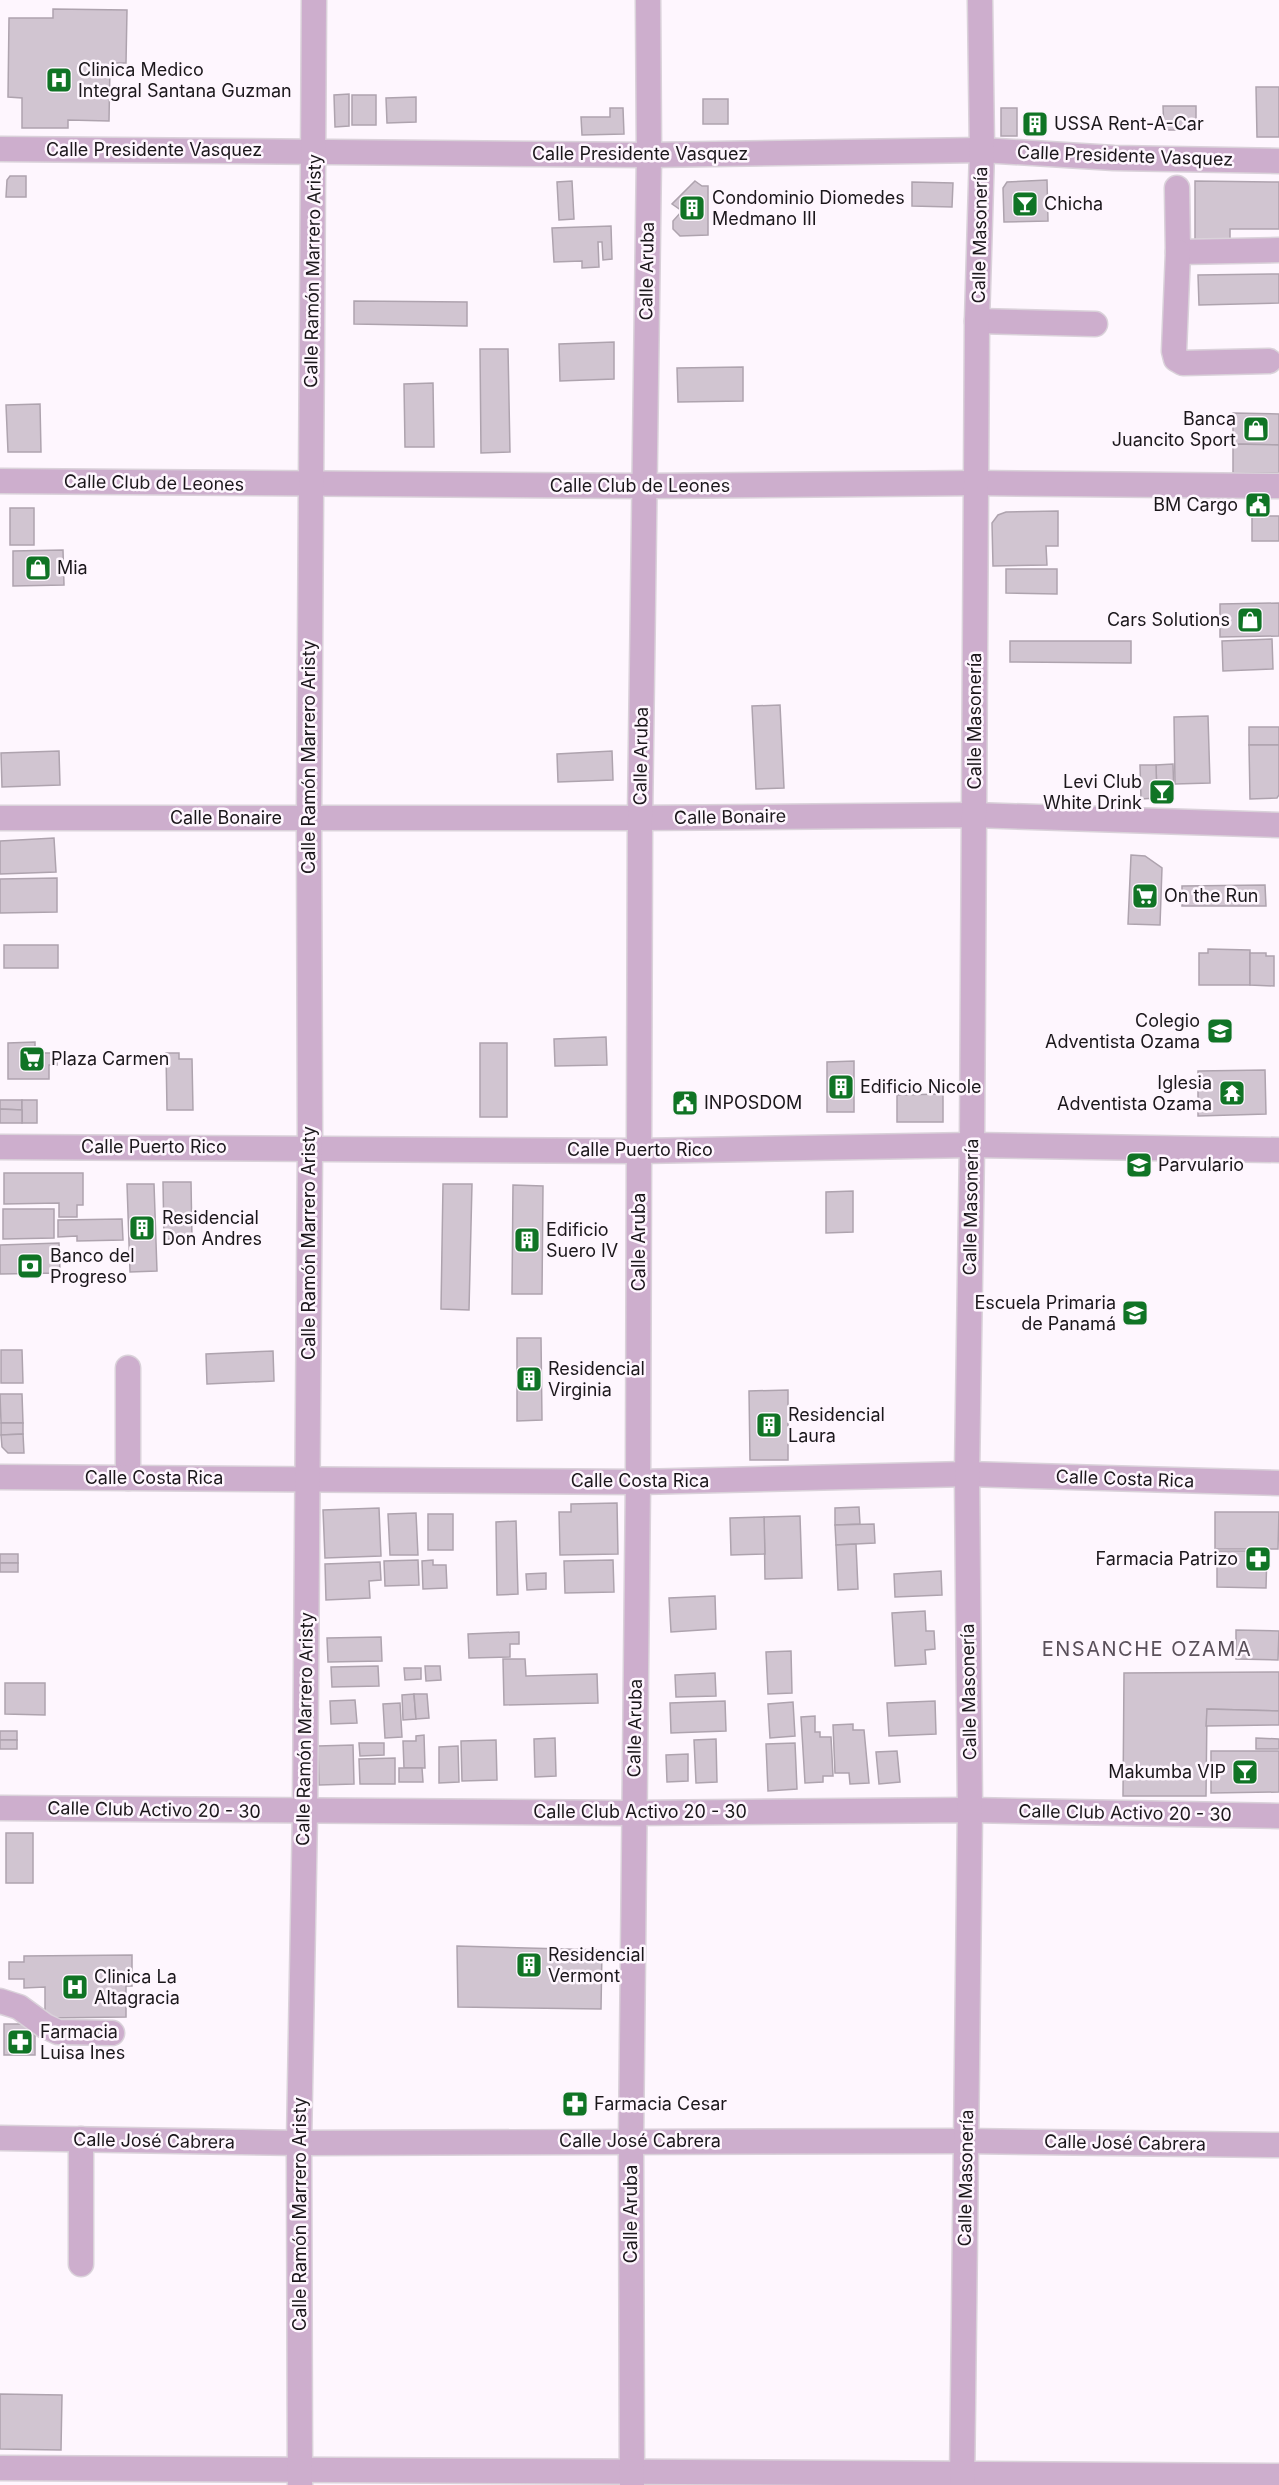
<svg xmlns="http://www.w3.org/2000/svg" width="1279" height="2485" font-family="Inter,sans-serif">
	<rect width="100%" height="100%" fill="#fef6fe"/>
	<g fill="#d1c5d1" stroke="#aea3ae" stroke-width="1.5">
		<path d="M53 9 127 10 126 63H110L109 121 68 120V128H22V98L8 97 9 18H53Z"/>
		<path d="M1256 87H1279V137H1257Z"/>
		<path d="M349 94V126L335 127 334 95Z"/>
		<rect x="352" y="95" width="24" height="30"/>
		<path d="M416 97V122L387 123 386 98Z"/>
		<rect x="703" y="99" width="25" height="25"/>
		<path d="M1163 106H1196V130H1164Z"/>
		<path d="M610 108H623L624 134 582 135 581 117H610Z"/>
		<rect x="1001" y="108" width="16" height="28"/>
		<rect x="1031" y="112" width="9" height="24"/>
		<path d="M10 176H26V197H6L7 180Z"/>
		<path d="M1047 180 1048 221 1004 222 1003 188 1007 182Z"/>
		<path d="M572 181 574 219 559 220 557 182Z"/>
		<path d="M695 181 702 186H708V235L680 236 673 229V221L682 211 672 204Z"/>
		<path d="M1195 181 1279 182V229H1230V241L1195 240Z"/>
		<path d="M912 182 953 183 952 207 912 206Z"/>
		<path d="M611 226 612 259 603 260 602 242H598L599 267 582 268V261L554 262 552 228Z"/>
		<path d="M1279 274V303L1199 305 1198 275Z"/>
		<path d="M354 301 467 302V326L354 324Z"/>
		<path d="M614 342V379L560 381 559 344Z"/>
		<path d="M480 349H508L510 452 481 453Z"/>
		<path d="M743 367V401L678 402 677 368Z"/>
		<path d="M433 383 434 447H405L404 384Z"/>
		<path d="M40 404 41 452H8L6 405Z"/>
		<path d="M1233 413 1279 414V445L1233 444Z"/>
		<path d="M1233 444 1279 445V473H1233Z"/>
		<rect x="10" y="508" width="24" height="37"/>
		<path d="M1058 511V546H1046L1047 565 993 566 992 523 998 515 1006 512Z"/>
		<rect x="1252" y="516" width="27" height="25"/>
		<path d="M63 550 64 585 13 586V551Z"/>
		<path d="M1006 569H1057V594L1006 593Z"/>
		<path d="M1279 603V636L1220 637V604Z"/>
		<path d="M1272 639 1273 669 1223 671 1222 641Z"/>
		<path d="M1010 641H1131V663L1010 662Z"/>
		<path d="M780 705 784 788 756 789 752 706Z"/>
		<path d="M1208 716 1210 783 1175 784 1174 717Z"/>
		<rect x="1249" y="727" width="30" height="18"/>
		<path d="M1249 745H1279V795L1277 798 1250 799Z"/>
		<path d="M59 751 60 785 2 787 1 753Z"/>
		<path d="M612 751 613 780 558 782 557 754Z"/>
		<path d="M1173 764 1174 798H1157L1156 765Z"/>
		<path d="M1140 765H1156L1157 798 1141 799Z"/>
		<path d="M54 838 56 872 0 874V841Z"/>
		<path d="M1131 855 1145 856 1162 868 1160 925 1128 924Z"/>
		<path d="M57 878V912L0 913V879Z"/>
		<path d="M1265 885 1266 906H1182V886Z"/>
		<rect x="4" y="945" width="54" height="23"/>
		<path d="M1208 949 1250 950V985H1199V953H1208Z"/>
		<path d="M1250 953H1266V956H1274V986L1250 985Z"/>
		<path d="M606 1037 607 1065 555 1066 554 1039Z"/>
		<path d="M35 1042V1053H57V1065H49V1079H8V1043Z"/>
		<rect x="480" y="1043" width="27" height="74"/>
		<path d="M166 1053H179V1059H192L193 1110H167Z"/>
		<path d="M854 1061V1112H827V1062Z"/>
		<path d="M1265 1070 1266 1114 1198 1116V1071Z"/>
		<path d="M943 1094V1122H897V1095Z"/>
		<path d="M0 1100H22V1110L0 1109Z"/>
		<rect x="22" y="1100" width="15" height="23"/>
		<path d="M0 1109 22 1110V1123H0Z"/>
		<path d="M4 1173H83V1205H77V1217H59V1203L4 1204Z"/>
		<path d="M163 1182H191L192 1239H164Z"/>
		<path d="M127 1184H154L157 1271 130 1272Z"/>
		<path d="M443 1184H472L469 1310 441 1309Z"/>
		<path d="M513 1185 543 1186 542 1294H512Z"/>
		<path d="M853 1191V1232L826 1233V1192Z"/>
		<path d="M3 1209H54V1238L3 1239Z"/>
		<path d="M122 1219 123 1240 77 1241V1236L58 1237V1220Z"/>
		<path d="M59 1243 60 1273 0 1274V1245Z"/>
		<path d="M517 1338H541L542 1420 517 1421Z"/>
		<path d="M1 1350H22L23 1383H1Z"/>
		<path d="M273 1351 274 1381 207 1384 206 1354Z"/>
		<path d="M788 1390V1460H750L749 1391Z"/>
		<path d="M0 1394H22L23 1423H1Z"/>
		<path d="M1 1423H23V1434L1 1435Z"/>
		<path d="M23 1434 24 1453H8L2 1447 1 1435Z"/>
		<path d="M617 1503 618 1554 560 1555 559 1512H571V1504Z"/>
		<path d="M859 1507 860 1524 835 1525V1508Z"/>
		<path d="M379 1508 381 1556 325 1558 323 1510Z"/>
		<path d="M1215 1512H1279L1278 1549H1215Z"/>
		<path d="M416 1513 418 1555H390L388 1514Z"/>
		<rect x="428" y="1514" width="25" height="36"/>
		<path d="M800 1516 802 1578 765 1579 764 1517Z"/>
		<path d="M764 1517 765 1554 731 1555 730 1518Z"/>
		<path d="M516 1521 518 1594 497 1595 496 1522Z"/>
		<path d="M874 1524 875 1543 836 1545 835 1525Z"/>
		<path d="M856 1544 858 1589 838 1590 836 1545Z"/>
		<path d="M1217 1551H1267L1266 1588 1217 1587Z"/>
		<rect x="0" y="1554" width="18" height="9"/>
		<path d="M418 1560 419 1585 385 1586 384 1561Z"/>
		<path d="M433 1560V1565H446L447 1588 423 1589 422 1561Z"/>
		<path d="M613 1560 614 1592 565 1593 564 1561Z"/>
		<path d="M380 1562 381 1580 369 1581 370 1598 326 1600 325 1564Z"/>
		<rect x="0" y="1563" width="18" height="9"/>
		<path d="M941 1571 942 1595 895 1597 894 1574Z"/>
		<path d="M546 1573V1589L527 1590 526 1574Z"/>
		<path d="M715 1596 716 1629 671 1632 669 1598Z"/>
		<path d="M925 1611 926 1631H934L935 1649 925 1650 926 1664 895 1666 892 1613Z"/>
		<path d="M1236 1630 1279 1631 1278 1660 1236 1659Z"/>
		<path d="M519 1632V1644H510V1657L469 1658 468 1634Z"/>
		<path d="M381 1637 382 1661 328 1662 327 1638Z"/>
		<path d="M791 1651 792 1693 768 1694 766 1652Z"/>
		<path d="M503 1659H525L526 1676 597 1674 598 1703 504 1705Z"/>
		<path d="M378 1666 379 1686 332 1687 331 1667Z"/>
		<path d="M425 1666H440L441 1680 426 1681Z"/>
		<path d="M404 1668H421V1679L405 1680Z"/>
		<path d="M1279 1672V1711L1207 1709 1206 1796H1123L1124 1673Z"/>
		<path d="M715 1673 716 1696 676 1697 675 1675Z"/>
		<path d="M5 1683H45V1715L5 1714Z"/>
		<path d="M414 1694 416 1719 403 1720 402 1695Z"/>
		<path d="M414 1694H427L429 1718 416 1719Z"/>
		<path d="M355 1700 357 1723 331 1724 330 1701Z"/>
		<path d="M725 1701 726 1731 671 1733 670 1703Z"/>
		<path d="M935 1701 936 1734 889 1736 887 1703Z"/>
		<path d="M793 1702 795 1736 770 1738 768 1704Z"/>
		<path d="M400 1703 402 1737 385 1738 383 1704Z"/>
		<path d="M1207 1709 1279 1711V1725L1206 1726Z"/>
		<path d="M815 1716V1732H820V1737H831L833 1776H823V1782L805 1783 801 1717Z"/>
		<path d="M853 1724V1730H864L869 1783 850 1784 849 1773H835L833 1725Z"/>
		<rect x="0" y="1731" width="17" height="9"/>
		<path d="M424 1735 425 1768H404L403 1741H416V1736Z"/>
		<path d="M555 1738 556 1776 535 1777 534 1739Z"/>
		<path d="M1256 1738 1279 1739V1749H1256Z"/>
		<path d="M716 1739 717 1782 696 1783 694 1740Z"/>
		<rect x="0" y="1740" width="17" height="9"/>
		<path d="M496 1740 497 1780 462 1781 461 1741Z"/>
		<path d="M359 1743H384V1755L360 1756Z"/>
		<path d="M795 1743 797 1789 768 1791 766 1744Z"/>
		<path d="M353 1745 354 1784 319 1785 318 1746Z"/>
		<path d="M458 1746 459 1782 439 1783V1747Z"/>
		<path d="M897 1751 900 1782 879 1784 876 1752Z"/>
		<path d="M1211 1751H1279V1792L1211 1793Z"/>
		<path d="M688 1754V1781L667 1782 666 1755Z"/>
		<path d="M395 1758V1784H360L359 1759Z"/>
		<path d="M399 1768H422L423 1782H399Z"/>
		<rect x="6" y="1833" width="27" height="50"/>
		<path d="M457 1946 602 1950 601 2009 458 2007Z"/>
		<path d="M132 1955V1986H126V2017L45 2018V1987L24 1988V1979H9V1962H24V1956Z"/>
		<path d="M4 2024H28L35 2028V2055H4Z"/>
		<path d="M0 2394 62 2395 61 2450 0 2449Z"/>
	</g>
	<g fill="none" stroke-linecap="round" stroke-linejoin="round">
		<defs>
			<g id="minor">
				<path d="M0 149 649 155 982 150 1114 158 1279 161"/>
				<path d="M1177 188 1178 252 1279 250"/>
				<path d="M1178 252 1174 351 1176 359 1183 363 1269 361"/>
				<path d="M977 321 1095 324"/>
				<path d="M0 481 645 486 977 483 1279 486"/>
				<path d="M0 818H640L974 815 1279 825"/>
				<path d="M0 1147 639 1151 972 1145 1279 1150"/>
				<path d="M128 1368V1478"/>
				<path d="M0 1477 638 1482 967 1474 1279 1483"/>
				<path d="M0 1808 634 1813 970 1810 1279 1816"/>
				<path d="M0 2001 19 2007 45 2026 58 2032 112 2033"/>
				<path d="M0 2138 299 2143 966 2141 1279 2145"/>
				<path d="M81 2264V2139"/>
				<path d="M0 2468C426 2472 853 2471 1279 2476"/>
				<path d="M300 2485 299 2143 305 1811 310 1147 309 818 314 0"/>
				<path d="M632 2485 631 2141 638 1482 640 818 649 155 648 0"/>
				<path d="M962 2485 970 1810 967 1474 972 1145 977 321 982 150 980 0"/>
			</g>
		</defs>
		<use href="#minor" stroke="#dad2da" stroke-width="27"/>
		<use href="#minor" stroke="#cdaecd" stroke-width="24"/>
	</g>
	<defs>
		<symbol id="hospital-square" viewBox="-11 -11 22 22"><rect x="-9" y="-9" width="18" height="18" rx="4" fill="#107425" stroke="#fef6fe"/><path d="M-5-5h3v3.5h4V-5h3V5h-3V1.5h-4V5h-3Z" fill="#fff"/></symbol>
		<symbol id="building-square" viewBox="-11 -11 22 22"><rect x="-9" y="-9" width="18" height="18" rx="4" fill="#107425" stroke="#fef6fe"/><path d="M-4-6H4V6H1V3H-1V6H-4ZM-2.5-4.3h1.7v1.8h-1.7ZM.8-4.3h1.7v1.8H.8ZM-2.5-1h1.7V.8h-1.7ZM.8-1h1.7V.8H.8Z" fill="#fff"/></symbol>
		<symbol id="bar-square" viewBox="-11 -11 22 22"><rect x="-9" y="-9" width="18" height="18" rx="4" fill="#107425" stroke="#fef6fe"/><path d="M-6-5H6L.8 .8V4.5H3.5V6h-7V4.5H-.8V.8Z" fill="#fff"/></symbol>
		<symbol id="shop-square" viewBox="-11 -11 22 22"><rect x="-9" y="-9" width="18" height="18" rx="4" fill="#107425" stroke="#fef6fe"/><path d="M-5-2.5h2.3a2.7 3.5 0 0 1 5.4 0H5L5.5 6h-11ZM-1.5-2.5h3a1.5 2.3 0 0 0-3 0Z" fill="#fff"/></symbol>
		<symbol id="civic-square" viewBox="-11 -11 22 22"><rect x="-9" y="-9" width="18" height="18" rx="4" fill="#107425" stroke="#fef6fe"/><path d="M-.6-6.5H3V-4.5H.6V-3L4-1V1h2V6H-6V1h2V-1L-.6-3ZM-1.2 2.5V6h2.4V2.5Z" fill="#fff"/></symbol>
		<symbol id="supermarket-square" viewBox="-11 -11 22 22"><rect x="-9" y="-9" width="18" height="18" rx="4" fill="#107425" stroke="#fef6fe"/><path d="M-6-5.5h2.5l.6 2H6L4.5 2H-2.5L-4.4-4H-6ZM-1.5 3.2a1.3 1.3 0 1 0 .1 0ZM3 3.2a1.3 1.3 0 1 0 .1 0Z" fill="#fff"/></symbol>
		<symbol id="school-square" viewBox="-11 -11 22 22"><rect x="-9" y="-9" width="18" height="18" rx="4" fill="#107425" stroke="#fef6fe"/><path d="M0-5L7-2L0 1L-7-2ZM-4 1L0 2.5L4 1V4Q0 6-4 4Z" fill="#fff"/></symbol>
		<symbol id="temple-square" viewBox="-11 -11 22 22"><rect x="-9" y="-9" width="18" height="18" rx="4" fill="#107425" stroke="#fef6fe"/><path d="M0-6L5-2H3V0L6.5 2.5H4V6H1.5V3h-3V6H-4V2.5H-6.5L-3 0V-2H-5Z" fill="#fff"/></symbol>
		<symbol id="bank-square" viewBox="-11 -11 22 22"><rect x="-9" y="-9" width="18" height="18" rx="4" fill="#107425" stroke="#fef6fe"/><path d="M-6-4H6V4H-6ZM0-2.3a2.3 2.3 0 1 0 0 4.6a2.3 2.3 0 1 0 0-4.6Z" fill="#fff"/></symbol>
		<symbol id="pharmacy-square" viewBox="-11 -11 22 22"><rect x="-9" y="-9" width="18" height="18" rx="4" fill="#107425" stroke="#fef6fe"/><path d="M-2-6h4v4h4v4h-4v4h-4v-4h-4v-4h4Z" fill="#fff"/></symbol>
	</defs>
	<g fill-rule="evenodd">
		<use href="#hospital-square" x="44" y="65" width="30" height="30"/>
		<use href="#building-square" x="1020" y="109" width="30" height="30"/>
		<use href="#bar-square" x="1010" y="189" width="30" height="30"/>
		<use href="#building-square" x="677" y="193" width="30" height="30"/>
		<use href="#shop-square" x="1241" y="414" width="30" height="30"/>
		<use href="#civic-square" x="1243" y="490" width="30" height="30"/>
		<use href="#shop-square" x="23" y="553" width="30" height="30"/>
		<use href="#shop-square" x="1235" y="605" width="30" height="30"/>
		<use href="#bar-square" x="1147" y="777" width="30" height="30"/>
		<use href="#supermarket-square" x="1130" y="881" width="30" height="30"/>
		<use href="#school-square" x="1205" y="1016" width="30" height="30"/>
		<use href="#supermarket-square" x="17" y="1044" width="30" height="30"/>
		<use href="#building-square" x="826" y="1072" width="30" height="30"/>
		<use href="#temple-square" x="1217" y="1078" width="30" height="30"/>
		<use href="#civic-square" x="670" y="1088" width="30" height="30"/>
		<use href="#school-square" x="1124" y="1150" width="30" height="30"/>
		<use href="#building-square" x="127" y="1213" width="30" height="30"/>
		<use href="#building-square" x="512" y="1225" width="30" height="30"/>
		<use href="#bank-square" x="15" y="1251" width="30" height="30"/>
		<use href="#school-square" x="1120" y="1298" width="30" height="30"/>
		<use href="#building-square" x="514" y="1364" width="30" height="30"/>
		<use href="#building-square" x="754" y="1410" width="30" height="30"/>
		<use href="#pharmacy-square" x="1243" y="1544" width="30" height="30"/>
		<use href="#bar-square" x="1230" y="1757" width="30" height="30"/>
		<use href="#building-square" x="514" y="1950" width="30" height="30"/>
		<use href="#hospital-square" x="60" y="1972" width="30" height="30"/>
		<use href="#pharmacy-square" x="5" y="2027" width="30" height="30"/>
		<use href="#pharmacy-square" x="560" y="2089" width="30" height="30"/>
	</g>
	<g text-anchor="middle" stroke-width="5" stroke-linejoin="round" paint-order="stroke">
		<g font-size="18" fill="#1b171b" stroke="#fef6fe" text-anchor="start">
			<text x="78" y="76">Clinica Medico<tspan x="78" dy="21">Integral Santana Guzman</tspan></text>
			<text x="1054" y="130">USSA Rent-A-Car</text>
			<text x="712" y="204">Condominio Diomedes<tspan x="712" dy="21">Medmano III</tspan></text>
			<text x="1044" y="210">Chicha</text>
			<text x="1236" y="425" text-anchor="end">Banca<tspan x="1236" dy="21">Juancito Sport</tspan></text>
			<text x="1238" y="511" text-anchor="end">BM Cargo</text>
			<text x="57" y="574">Mia</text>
			<text x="1230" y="626" text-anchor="end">Cars Solutions</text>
			<text x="1142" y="788" text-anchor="end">Levi Club<tspan x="1142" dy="21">White Drink</tspan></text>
			<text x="1164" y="902">On the Run</text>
			<text x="1200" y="1027" text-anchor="end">Colegio<tspan x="1200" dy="21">Adventista Ozama</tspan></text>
			<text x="51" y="1065">Plaza Carmen</text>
			<text x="1212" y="1089" text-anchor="end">Iglesia<tspan x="1212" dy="21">Adventista Ozama</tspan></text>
			<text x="860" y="1093">Edificio Nicole</text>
			<text x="704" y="1109">INPOSDOM</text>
			<text x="1158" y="1171">Parvulario</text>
			<text x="162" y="1224">Residencial<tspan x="162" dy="21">Don Andres</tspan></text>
			<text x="546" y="1236">Edificio<tspan x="546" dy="21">Suero IV</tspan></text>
			<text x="50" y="1262">Banco del<tspan x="50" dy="21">Progreso</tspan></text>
			<text x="1116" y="1309" text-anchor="end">Escuela Primaria<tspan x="1116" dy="21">de Panamá</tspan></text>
			<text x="548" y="1375">Residencial<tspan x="548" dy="21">Virginia</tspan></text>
			<text x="788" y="1421">Residencial<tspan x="788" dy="21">Laura</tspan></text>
			<text x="1238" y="1565" text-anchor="end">Farmacia Patrizo</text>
			<text x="1226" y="1778" text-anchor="end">Makumba VIP</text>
			<text x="548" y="1961">Residencial<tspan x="548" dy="21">Vermont</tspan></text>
			<text x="94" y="1983">Clinica La<tspan x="94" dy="21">Altagracia</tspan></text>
			<text x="40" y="2038">Farmacia<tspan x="40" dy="21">Luisa Ines</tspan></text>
			<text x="594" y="2110">Farmacia Cesar</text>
		</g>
		<g font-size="18" fill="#1b171b" stroke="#fef6fe">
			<text x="154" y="156">Calle Presidente Vasquez</text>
			<text x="640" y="160">Calle Presidente Vasquez</text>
			<text transform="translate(1125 156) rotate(2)" y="6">Calle Presidente Vasquez</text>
			<text transform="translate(980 235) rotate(-89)" y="6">Calle Masonería</text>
			<text transform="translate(313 271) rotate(-89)" y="6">Calle Ramón Marrero Aristy</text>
			<text transform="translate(647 271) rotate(-89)" y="6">Calle Aruba</text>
			<text transform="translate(154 483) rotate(1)" y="6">Calle Club de Leones</text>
			<text x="640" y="492">Calle Club de Leones</text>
			<text transform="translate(975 721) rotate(-90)" y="6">Calle Masonería</text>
			<text transform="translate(641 756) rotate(-89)" y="6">Calle Aruba</text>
			<text transform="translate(309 757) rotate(-90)" y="6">Calle Ramón Marrero Aristy</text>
			<text transform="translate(730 817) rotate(-1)" y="6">Calle Bonaire</text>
			<text x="226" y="824">Calle Bonaire</text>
			<text x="154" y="1153">Calle Puerto Rico</text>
			<text x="640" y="1156">Calle Puerto Rico</text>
			<text transform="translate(971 1207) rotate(-89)" y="6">Calle Masonería</text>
			<text transform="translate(639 1242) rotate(-90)" y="6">Calle Aruba</text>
			<text transform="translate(309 1243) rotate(-90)" y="6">Calle Ramón Marrero Aristy</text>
			<text x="154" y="1484">Calle Costa Rica</text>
			<text transform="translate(1125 1479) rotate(2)" y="6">Calle Costa Rica</text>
			<text x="640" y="1487">Calle Costa Rica</text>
			<text transform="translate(969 1692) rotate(-91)" y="6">Calle Masonería</text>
			<text transform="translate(635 1728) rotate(-89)" y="6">Calle Aruba</text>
			<text transform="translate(305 1729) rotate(-89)" y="6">Calle Ramón Marrero Aristy</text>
			<text transform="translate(154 1810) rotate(1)" y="6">Calle Club Activo 20 - 30</text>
			<text x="640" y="1818">Calle Club Activo 20 - 30</text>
			<text transform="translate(1125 1813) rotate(1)" y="6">Calle Club Activo 20 - 30</text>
			<text transform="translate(154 2141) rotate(1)" y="6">Calle José Cabrera</text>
			<text x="640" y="2147">Calle José Cabrera</text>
			<text transform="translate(1125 2143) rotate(1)" y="6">Calle José Cabrera</text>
			<text transform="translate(966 2178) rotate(-89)" y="6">Calle Masonería</text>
			<text transform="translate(300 2214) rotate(-90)" y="6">Calle Ramón Marrero Aristy</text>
			<text transform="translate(631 2214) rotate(-90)" y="6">Calle Aruba</text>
		</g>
		<g font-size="20" letter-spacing="1.5" fill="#5a505a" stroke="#fef6fe">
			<text x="1147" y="1656">ENSANCHE OZAMA</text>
		</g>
	</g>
</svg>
